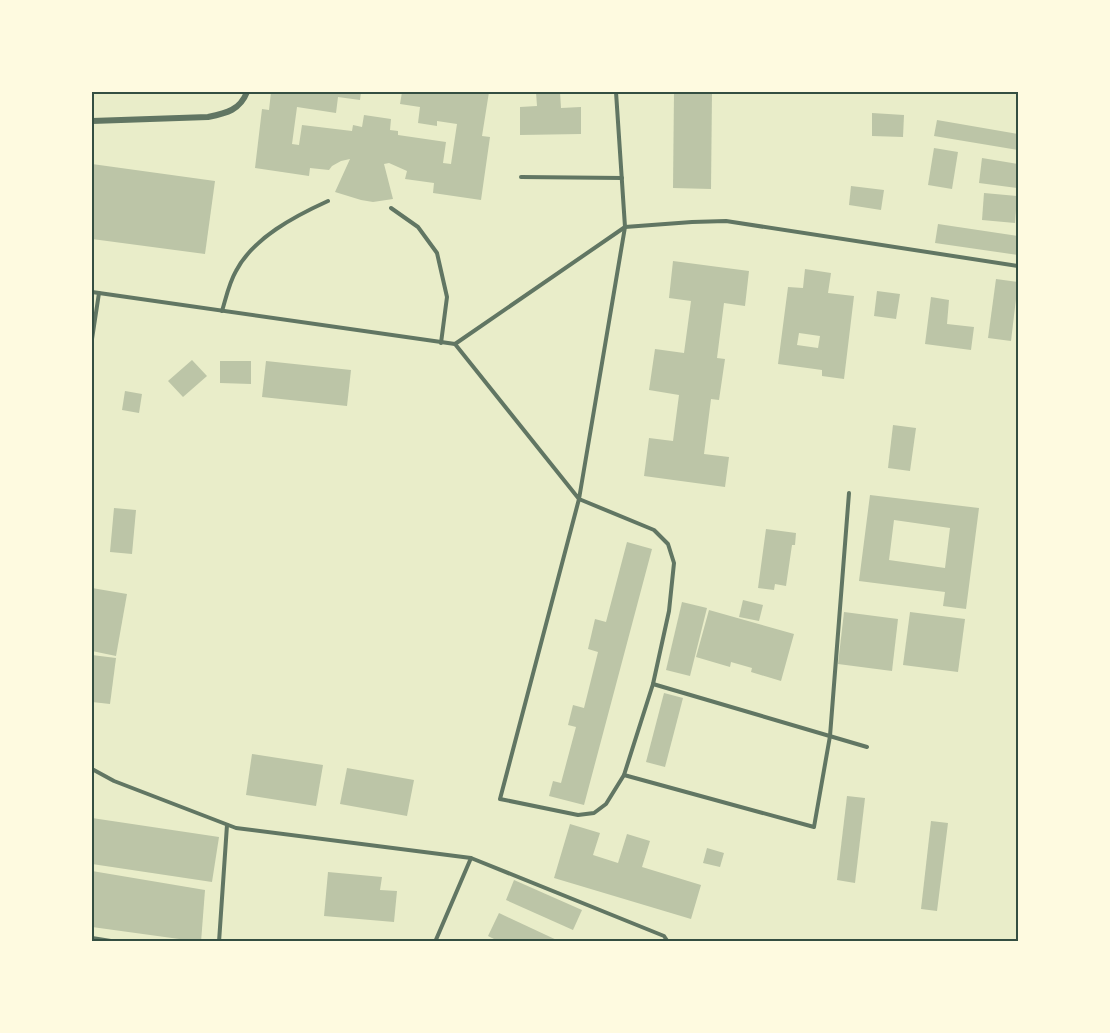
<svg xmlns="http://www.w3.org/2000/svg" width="1110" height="1033" font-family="'Exo 2',sans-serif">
	<rect width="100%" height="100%" fill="#e9edc9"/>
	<g fill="#bcc5a7" fill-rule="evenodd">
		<path d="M271 92H361L360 100 338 97 336 113 297 107 292 144 299 145 302 125 352 131 353 125 362 127 364 115 391 119 390 130 398 131V135L446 142 443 163 451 164 457 124 437 121V126L418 123 420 107 400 104 402 92H489L482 136 490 137 481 200 433 193 434 183 405 179 407 171 389 163 384 164 393 199 373 202 361 200 335 192 350 159 341 161 332 166 329 170 310 168 309 176 255 168 262 109 269 110Z"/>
		<path d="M536 92H560L561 108 581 107V134L520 135V107L537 106Z"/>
		<path d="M674 92H712L711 189 673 188Z"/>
		<path d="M872 113 904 115 903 137 872 136Z"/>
		<path d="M937 120 1018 134V150L934 136Z"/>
		<path d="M934 148 958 152 952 189 928 185Z"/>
		<path d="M982 158 1018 164 1017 188 979 183Z"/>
		<path d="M92 164 215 181 205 254 92 239Z"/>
		<path d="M851 186 884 190 881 210 849 205Z"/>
		<path d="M984 193 1017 196 1015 223 982 220Z"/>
		<path d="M938 224 1018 236V255L935 243Z"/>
		<path d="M673 261 749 271 745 306 724 303 717 358 725 359 719 400 711 399 704 454 729 457 725 487 644 476 649 438 673 441 679 395 649 390 655 349 684 353 691 301 669 298Z"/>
		<path d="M805 269 831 273 828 293 854 296 844 379 822 376V370L778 364 788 287 803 288ZM799 333 820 336 818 348 797 345Z"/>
		<path d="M996 279 1018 282 1011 341 988 338Z"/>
		<path d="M877 291 900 294 896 319 874 316Z"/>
		<path d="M931 297 949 300 947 324 974 327 971 350 925 344Z"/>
		<path d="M192 360 207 376 183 397 168 381Z"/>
		<path d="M220 361H251V384L220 383Z"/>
		<path d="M266 361 351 370 347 406 262 397Z"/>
		<path d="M125 391 142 394 139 413 122 410Z"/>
		<path d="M893 425 916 428 910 471 888 468Z"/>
		<path d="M870 495 979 508 966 609 943 606 945 592 859 581ZM894 520 950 528 945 568 889 560Z"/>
		<path d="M114 508 136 510 132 554 110 552Z"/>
		<path d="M766 529 796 533 795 545H792L786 586 775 584 774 590 758 588Z"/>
		<path d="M627 542 652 549 584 805 549 796 553 781 561 783 576 727 568 725 573 705 584 708 598 652 588 649 595 619 606 622Z"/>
		<path d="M92 588 127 594 116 656 92 651Z"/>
		<path d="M743 600 763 605 759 621 739 617Z"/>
		<path d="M682 602 707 608 690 676 666 670Z"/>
		<path d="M709 610 794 634 781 681 751 672 752 668 731 662 730 667 696 657Z"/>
		<path d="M844 612 898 619 892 671 838 664Z"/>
		<path d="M910 612 965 619 958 672 903 665Z"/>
		<path d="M92 655 116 658 110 704 92 702Z"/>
		<path d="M664 693 683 698 665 767 646 762Z"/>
		<path d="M252 754 323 765 316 806 246 795Z"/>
		<path d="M347 768 414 780 407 816 340 804Z"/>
		<path d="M847 796 865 798 855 883 837 880Z"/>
		<path d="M92 818 219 837 212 882 92 864Z"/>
		<path d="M931 821 948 823 937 911 921 909Z"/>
		<path d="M570 824 600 833 593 855 618 863 627 834 650 841 642 867 701 885 691 919 554 878Z"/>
		<path d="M707 848 724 853 720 867 703 863Z"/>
		<path d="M92 871 205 890 201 942 92 927Z"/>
		<path d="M328 872 382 877 380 890 397 891 394 922 324 916Z"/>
		<path d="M514 880 582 910 573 930 506 900Z"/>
		<path d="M499 913 561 942H500L488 936Z"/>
	</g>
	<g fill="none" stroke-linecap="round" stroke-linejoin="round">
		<g stroke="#617663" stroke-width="4">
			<path d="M521 177 622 178"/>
			<path d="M391 208 418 227 437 253 447 297 441 343"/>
			<path d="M92 292 455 344 625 227 692 222 726 221 1018 266"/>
			<path d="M222 311C226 298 229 283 236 271 253 238 295 216 328 201"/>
			<path d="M92 339 99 293"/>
			<path d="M455 344 579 499 654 530 668 544 674 563 669 611 653 684 624 775 606 804 594 813 578 815 500 799 579 499 625 227 616 92"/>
			<path d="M653 684 867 747"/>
			<path d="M92 769 114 781 236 828 471 858 664 936 668 942"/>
			<path d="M624 775 814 827 830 736 849 493"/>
			<path d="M92 938 117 942"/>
			<path d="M219 942 227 825"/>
			<path d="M435 942 471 858"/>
		</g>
		<path stroke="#617663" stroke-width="6" d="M92 121 208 117C227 113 240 110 247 92"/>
	</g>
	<rect width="1110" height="1033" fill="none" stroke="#fefae0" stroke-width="186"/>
	<rect x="93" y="93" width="924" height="847" fill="none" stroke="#344e41" stroke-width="2"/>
</svg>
